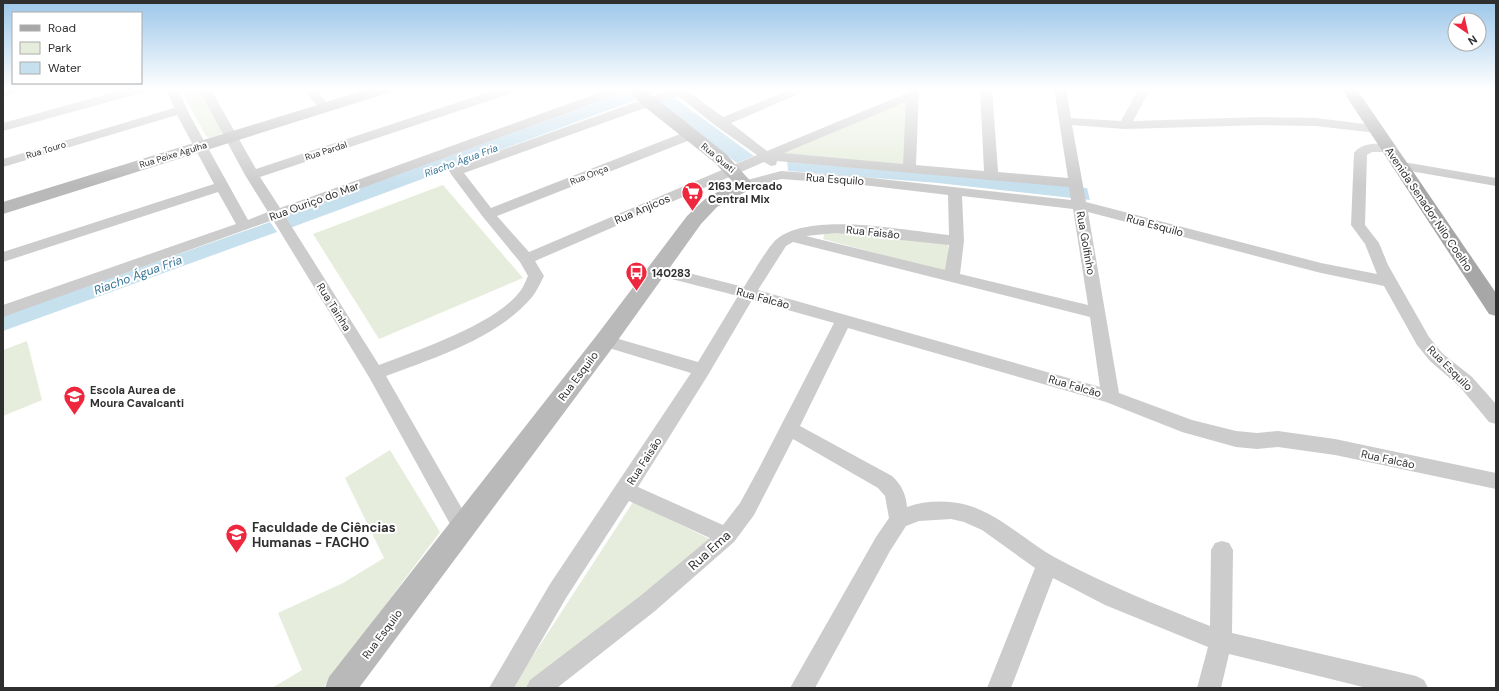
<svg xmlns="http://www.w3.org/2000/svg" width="1499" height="691" font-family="'DM Sans',sans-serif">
	<rect width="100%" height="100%" fill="#fff"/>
	<g fill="#e6eddc">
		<path d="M180 88H201L222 131 221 134 210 138 206 136Z"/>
		<path d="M907 99 906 165 779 153Z"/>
		<path d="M443 185 523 278 379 339 313 234Z"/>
		<path d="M825 232 948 244 947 272 823 239Z"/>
		<path d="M27 341 42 400 3 416V350Z"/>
		<path d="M390 450 440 532 323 688H272L302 670 278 613 343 583 384 558 345 478Z"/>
		<path d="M633 502 712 540 532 688H512Z"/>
	</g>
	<g fill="#c7e0ee">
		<path d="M640 88H668L290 228 283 216 621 94Z"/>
		<path d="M672 96 754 156 737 163 655 102Z"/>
		<path d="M787 160 1087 188 1090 200 938 183 788 171Z"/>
		<path d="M270 222 277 232 3 331V316Z"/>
	</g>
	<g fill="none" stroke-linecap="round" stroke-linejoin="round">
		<g fill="#ccc" fill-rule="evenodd">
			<path d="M25 88 23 91 3 97V89Z"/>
			<path d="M129 88H150L148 91 3 131V123Z"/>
			<path d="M166 88H178L187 110 248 220 268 212 245 175 198 88H210L256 169 501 88H520L518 91 260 177 280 208 612 88H630L628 91 285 216 379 365C418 350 497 324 521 290 524 286 526 280 528 276L520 262 483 217 451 174 449 171 451 168 675 88H694L689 92 723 117 795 88H813L731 123 767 151 907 93V88H919L916 165 984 171 980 88H992L998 172 1068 178 1054 88H1066L1071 118 1121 121 1139 88H1151L1133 121 1262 117 1316 118 1381 126 1383 129 1381 132 1377 133 1316 126 1262 125 1125 129 1072 125 1086 202 1321 263 1377 274 1365 244 1351 225 1354 153C1363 141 1381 143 1394 146L1396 149 1394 152H1372L1367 155 1365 225 1379 243 1388 265 1429 337 1442 353 1472 377 1496 404V424L1489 422 1460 387 1430 361 1417 345 1384 286 1321 273 1088 212 1119 393 1192 420 1236 431 1257 433 1278 431 1335 439 1496 473V489L1335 455 1278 447 1257 449 1236 447 1182 432 1106 402 848 328 800 426 892 476C902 485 906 495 907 507 926 500 949 500 967 505 1001 515 1026 542 1056 558 1106 585 1157 605 1210 626L1211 550 1215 543 1222 541 1229 543 1233 550 1232 633 1416 676 1424 680 1428 688H1367L1229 654 1221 688H1197L1208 647 1105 605 1053 578 1011 688H987L1035 568 982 530 964 522 951 519 919 521 906 526 890 551 815 688H790L876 537 889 518 885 496 878 488 793 439 754 515 734 542 655 611 557 688H526L530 680 639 597 710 538 629 501 566 598 514 688H489L550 584 691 373 599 345 597 341 599 337 605 335 698 362 738 296 652 274 649 270 652 266 657 265 744 287C751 276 769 245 777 239 812 211 905 231 949 235L948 195 863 185 781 179 745 189 740 188 738 185 740 182 781 171 863 177 1071 200 1069 187 777 161 776 165 771 166 764 162 535 261 544 276C540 283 537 291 532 297 498 338 434 358 386 376L469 521 472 527 469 533 462 536 455 533 369 377 273 220 3 317V305L236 224 218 192 3 262V252L214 184 177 115 3 167V159L174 108ZM678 96 716 126 757 155 529 252 497 216 695 138 696 135 695 132H685L491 208 464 173ZM906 102 903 164 784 153ZM962 196 1073 209 1088 305 960 274 964 241ZM835 233 949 245 945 270 806 236ZM793 242 1090 317 1100 387 758 290 786 246ZM752 300 834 323 758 470 740 503 723 525 638 487 708 375Z"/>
			<path d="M303 88H316L331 108 329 111H321Z"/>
			<path d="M1398 161 1496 178V186L1393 168 1391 165 1393 162Z"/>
		</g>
		<g fill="#b9b9b9" fill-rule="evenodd">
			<path d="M372 88H396L394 91 3 214V202Z"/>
			<path d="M626 88H643L726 154 754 185 751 189 717 207 701 224 613 347 359 688H325L329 677 597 335 687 216 705 199 734 183 714 162 641 104Z"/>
		</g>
		<path fill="#a7a7a7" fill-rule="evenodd" d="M1341 88H1356L1496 293V316L1489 314Z"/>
	</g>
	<linearGradient id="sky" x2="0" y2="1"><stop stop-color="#9bc6ea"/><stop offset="0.48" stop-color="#fff"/><stop offset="1" stop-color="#fff" stop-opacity="0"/></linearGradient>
	<rect width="1499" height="185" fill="url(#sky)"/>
	<defs>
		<symbol id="supermarket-pin" viewBox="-11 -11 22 30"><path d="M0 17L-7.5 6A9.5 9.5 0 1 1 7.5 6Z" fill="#ef273e" stroke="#fff"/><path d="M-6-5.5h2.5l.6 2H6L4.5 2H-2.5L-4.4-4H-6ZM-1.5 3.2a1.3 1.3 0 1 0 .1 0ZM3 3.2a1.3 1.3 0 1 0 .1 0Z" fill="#fff"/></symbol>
		<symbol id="bus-pin" viewBox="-11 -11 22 30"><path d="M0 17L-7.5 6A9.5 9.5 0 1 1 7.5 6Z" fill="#ef273e" stroke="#fff"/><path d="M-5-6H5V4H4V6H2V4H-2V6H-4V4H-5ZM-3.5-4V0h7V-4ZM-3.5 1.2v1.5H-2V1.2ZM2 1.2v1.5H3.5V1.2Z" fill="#fff"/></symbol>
		<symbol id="school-pin" viewBox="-11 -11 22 30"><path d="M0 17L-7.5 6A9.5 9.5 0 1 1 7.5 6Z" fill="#ef273e" stroke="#fff"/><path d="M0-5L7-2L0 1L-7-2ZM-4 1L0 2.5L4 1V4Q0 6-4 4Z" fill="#fff"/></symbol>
		<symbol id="university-pin" viewBox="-11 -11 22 30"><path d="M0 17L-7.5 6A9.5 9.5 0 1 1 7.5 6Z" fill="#ef273e" stroke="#fff"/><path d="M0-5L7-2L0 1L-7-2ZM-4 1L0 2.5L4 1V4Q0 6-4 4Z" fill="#fff"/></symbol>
	</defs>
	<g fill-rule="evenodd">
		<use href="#supermarket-pin" x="680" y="180" width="25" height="34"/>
		<use href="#bus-pin" x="624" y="260" width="25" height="34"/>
		<use href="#school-pin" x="62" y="384" width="25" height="34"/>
		<use href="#university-pin" x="224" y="522" width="25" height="34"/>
	</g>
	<g text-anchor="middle" stroke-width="4" stroke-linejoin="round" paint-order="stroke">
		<g font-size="9" fill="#2f2f2f" stroke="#fff">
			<text transform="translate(46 150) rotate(-17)" y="3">Rua Touro</text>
			<text transform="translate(326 151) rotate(-18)" y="3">Rua Pardal</text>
			<text transform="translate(173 155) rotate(-17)" y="3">Rua Peixe Agulha</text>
			<text transform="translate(718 158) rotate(40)" y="3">Rua Quati</text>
			<text transform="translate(589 175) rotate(-21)" y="3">Rua Onça</text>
		</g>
		<g font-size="10" font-style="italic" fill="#387596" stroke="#fff">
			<text transform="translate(461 160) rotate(-20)" y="4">Riacho Água Fria</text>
		</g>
		<g font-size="11" fill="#2f2f2f" stroke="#fff">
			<text transform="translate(835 179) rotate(4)" y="4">Rua Esquilo</text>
			<text transform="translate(314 201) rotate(-20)" y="4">Rua Ouriço do Mar</text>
			<text transform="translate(642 209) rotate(-23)" y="4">Rua Anjicos</text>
			<text transform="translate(1429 209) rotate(56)" y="4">Avenida Senador Nilo Coelho</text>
			<text transform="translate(1155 225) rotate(15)" y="4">Rua Esquilo</text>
			<text transform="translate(873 232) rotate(6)" y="4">Rua Faisão</text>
			<text transform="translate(1086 243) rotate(80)" y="4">Rua Golfinho</text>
			<text transform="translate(763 298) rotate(15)" y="4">Rua Falcão</text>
			<text transform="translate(334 307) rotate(58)" y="4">Rua Tainha</text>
			<text transform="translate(1450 368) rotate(45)" y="4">Rua Esquilo</text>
			<text transform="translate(578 376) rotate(-53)" y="4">Rua Esquilo</text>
			<text transform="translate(1075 386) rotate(16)" y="4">Rua Falcão</text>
			<text transform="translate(1388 459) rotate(12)" y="4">Rua Falcão</text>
			<text transform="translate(644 461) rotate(-57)" y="4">Rua Faisão</text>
			<text transform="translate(382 634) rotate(-53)" y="4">Rua Esquilo</text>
		</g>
		<g font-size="11" font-weight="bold" fill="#2f2f2f" stroke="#fff" text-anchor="start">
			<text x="708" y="190">2163 Mercado<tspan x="708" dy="13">Central Mix</tspan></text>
			<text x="652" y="277">140283</text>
			<text x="90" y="394">Escola Aurea de<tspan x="90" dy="13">Moura Cavalcanti</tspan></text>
		</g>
		<g font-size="12" font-style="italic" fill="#387596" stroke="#fff">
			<text transform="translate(138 275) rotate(-20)" y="4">Riacho Água Fria</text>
		</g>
		<g font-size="13" font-weight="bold" fill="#2f2f2f" stroke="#fff" text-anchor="start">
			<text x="252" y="532">Faculdade de Ciências<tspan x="252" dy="15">Humanas - FACHO</tspan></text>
		</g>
		<g font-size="13" fill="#2f2f2f" stroke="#fff">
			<text transform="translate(709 550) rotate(-42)" y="5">Rua Ema</text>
		</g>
	</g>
	<rect width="1499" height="691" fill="none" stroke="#2f2f2f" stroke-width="8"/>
	<rect x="12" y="12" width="130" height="72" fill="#ffffff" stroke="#acacac"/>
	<rect x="20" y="25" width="20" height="6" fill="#a7a7a7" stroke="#acacac"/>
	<text x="48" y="32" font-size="12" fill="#2f2f2f">Road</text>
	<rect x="20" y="42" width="20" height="12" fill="#e6eddc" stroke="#acacac"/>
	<text x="48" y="52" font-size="12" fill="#2f2f2f">Park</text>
	<rect x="20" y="62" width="20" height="12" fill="#c7e0ee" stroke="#acacac"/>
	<text x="48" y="72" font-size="12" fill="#2f2f2f">Water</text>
	<g transform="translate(1467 32) rotate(146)"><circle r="19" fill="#ffffff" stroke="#acacac"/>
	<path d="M0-3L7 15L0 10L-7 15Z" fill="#ef273e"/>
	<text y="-6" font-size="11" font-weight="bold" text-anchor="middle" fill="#2f2f2f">N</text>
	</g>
</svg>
